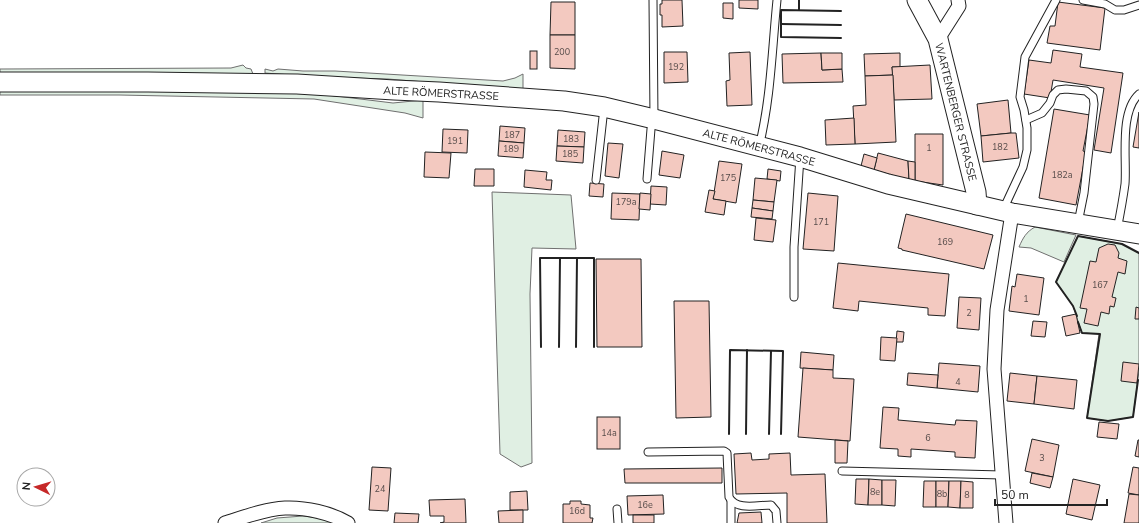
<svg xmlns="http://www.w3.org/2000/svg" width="1139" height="523" font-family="'Nunito Sans',sans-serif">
	<rect width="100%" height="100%" fill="#fff"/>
	<g fill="#e0efe3" stroke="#6f6f6f">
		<path d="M243 65 246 68 251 69 253 74 0 75V69L231 68Z"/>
		<path d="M265 69 273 71 278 69 303 71H335L503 81 515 78 523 74V90L388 79 317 77 265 73Z"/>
		<path d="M0 90 303 92 393 103 423 100V118L405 113 314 99 119 95H0Z"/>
		<path d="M492 192 571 195 576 249 532 248 530 294 532 463 521 467 500 454Z"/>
		<path d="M1035 227 1076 235 1064 262 1031 248 1019 247C1023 238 1026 232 1035 227Z"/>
		<path d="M1078 236 1122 244 1139 253V371L1133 417 1108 421 1087 418 1099 334 1082 333 1073 306 1056 282Z"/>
		<path d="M303 516 333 520 337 523H261L277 518Z"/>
	</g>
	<g fill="#f3c9c0" stroke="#222">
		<path d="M662 0H682L683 26 662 27V15H660V4H662Z"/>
		<path d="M739 0H758V9L739 8Z"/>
		<path d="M551 2H575V35H550Z"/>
		<path d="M1058 2 1105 8 1100 50 1047 43 1050 26H1055Z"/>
		<path d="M723 3H733V19L723 18Z"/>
		<path d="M550 35H575V69L550 68Z"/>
		<path d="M1053 50 1082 54 1080 67 1123 73 1111 153 1094 150 1104 88 1053 80 1050 98 1024 94 1029 60 1051 63Z"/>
		<rect x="530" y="51" width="7" height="18"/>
		<path d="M664 52H687L688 82 664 83Z"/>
		<path d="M750 52 752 105 727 106 726 81 730 80 729 53Z"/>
		<path d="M821 53 822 70 842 69 843 82 783 83 782 54Z"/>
		<path d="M821 53H842V69L822 70Z"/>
		<path d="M900 53V67H892L893 75 865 76 864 54Z"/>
		<path d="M930 65 932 99 894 100 892 67Z"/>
		<path d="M893 75 896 142 855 144 853 106 866 105 865 76Z"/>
		<path d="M1008 100 1011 133 981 136 977 104Z"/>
		<path d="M1054 109 1090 115 1083 151 1086 152 1076 205 1039 198Z"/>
		<path d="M1139 112V148L1133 147Z"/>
		<path d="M854 118 855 144 826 145 825 120Z"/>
		<path d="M500 126 525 128 524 143 499 141Z"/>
		<path d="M443 129 468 130 467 153 442 152Z"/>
		<path d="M558 130 585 132 584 147 557 146Z"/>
		<path d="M1011 133H1016L1019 158 983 162 981 136Z"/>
		<path d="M915 134H943V185L915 181Z"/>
		<path d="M499 141 524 143 523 158 498 156Z"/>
		<path d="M608 143 623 144 619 178 605 176Z"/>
		<path d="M557 146 584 147 583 163 556 161Z"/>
		<path d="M662 151 684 155 680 178 659 175Z"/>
		<path d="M425 152 451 153 449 178 424 177Z"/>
		<path d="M878 153 908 161 909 180 874 170Z"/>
		<path d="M864 154 877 158 874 170 861 166Z"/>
		<path d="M719 161 742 164 736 203 713 199Z"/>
		<path d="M908 161 915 162V181L909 180Z"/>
		<path d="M475 169H494V186H474Z"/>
		<path d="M768 169 781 171 780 181 767 179Z"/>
		<path d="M525 170 547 172 546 180H552L551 190 524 187Z"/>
		<path d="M755 178 777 180 774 202 753 200Z"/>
		<path d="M590 183 604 184 603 197 589 196Z"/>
		<path d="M651 186 667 187 666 205 650 204Z"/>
		<path d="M709 190 715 191 713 199 726 201 724 215 705 212Z"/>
		<path d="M612 193 640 194 639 220 611 219Z"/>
		<path d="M640 193 651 194 650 210 639 209Z"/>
		<path d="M808 193 838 196 834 251 803 249Z"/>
		<path d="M753 200 774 202 773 211 752 208Z"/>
		<path d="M752 208 773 211 772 219 751 217Z"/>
		<path d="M906 214 993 235 984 269 902 250V249L898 248Z"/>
		<path d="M756 218 776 220 773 242 754 240Z"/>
		<path d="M1108 244 1115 245 1119 253 1118 258 1127 261 1125 274 1118 272 1112 297 1116 298 1114 307 1110 306 1109 314 1101 312 1098 326 1084 323 1087 309 1080 308 1090 261 1096 262 1099 248Z"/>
		<path d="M596 259H641L642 347H597Z"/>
		<path d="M838 263 949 274 945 316 928 315V308L859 301 858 311 833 308Z"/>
		<path d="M1017 274 1044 278 1039 315 1009 311 1012 286 1015 287Z"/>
		<path d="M959 297 981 298 979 330 957 328Z"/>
		<path d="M674 301H709L711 417 676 418Z"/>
		<path d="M1136 307 1139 308V319H1135Z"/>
		<path d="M1076 314 1080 333 1066 336 1062 317Z"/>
		<path d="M1033 321 1047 322 1045 337 1031 336Z"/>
		<path d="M897 331 904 332 903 342H896Z"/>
		<path d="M881 337 897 338 895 361 880 360Z"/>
		<path d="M801 352 834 355 833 370 800 368Z"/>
		<path d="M1123 362 1139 364 1137 383 1121 381Z"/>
		<path d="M939 363 980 366 978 392 937 388Z"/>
		<path d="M803 368 833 370V378L854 379 850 441 798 437Z"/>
		<path d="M908 373 938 375 937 388 907 385Z"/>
		<path d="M1010 373 1037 376 1034 404 1007 401Z"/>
		<path d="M1037 376 1077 380 1074 409 1034 404Z"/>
		<path d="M883 407 899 408 898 420 955 425 956 420 977 421 975 458 955 457V452L911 449V457L898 456V449L880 448Z"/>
		<rect x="597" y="417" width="23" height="32"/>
		<path d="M1099 422 1119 424 1117 439 1097 437Z"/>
		<path d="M1032 439 1059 445 1053 477 1025 471Z"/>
		<path d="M835 440 848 441 847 463H835Z"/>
		<path d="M1138 440H1139V457L1135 456Z"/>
		<path d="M751 453 752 460 769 459V454L790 453 791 475 825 474 827 523H787V493L736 494 734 454Z"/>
		<path d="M372 467 391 468 388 511 369 510Z"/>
		<path d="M1133 467 1139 468V495L1128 493Z"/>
		<path d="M722 468V483H625L624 469Z"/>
		<path d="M1032 473 1053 477 1050 488 1030 483Z"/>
		<path d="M856 479H869L868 505 855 504Z"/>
		<path d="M869 479 882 480V505H868Z"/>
		<path d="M1073 479 1100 485 1092 520 1066 514Z"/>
		<path d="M882 480H896L895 506 882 505Z"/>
		<path d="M924 481H936V507H923Z"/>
		<path d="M936 481H949L948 507H936Z"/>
		<path d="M949 481H961L960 508 948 507Z"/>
		<path d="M961 481 973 482V508H960Z"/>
		<path d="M527 491 528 510H510V492Z"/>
		<path d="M1129 494 1139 495V523H1124Z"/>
		<path d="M663 495 664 514 628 515 627 496Z"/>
		<path d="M465 499 466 523H440L444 522V516H430L429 500Z"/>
		<path d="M570 501H581V504L590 505V518H593L592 523H563V504H570Z"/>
		<path d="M523 510V523H499L498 511Z"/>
		<path d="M761 512 762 523H737L739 513Z"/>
		<path d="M395 513 419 514 418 523H394Z"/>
		<rect x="633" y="515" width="21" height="8"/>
	</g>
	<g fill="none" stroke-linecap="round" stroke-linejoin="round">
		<defs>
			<g id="service">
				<path d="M1083 0 1105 4 1115 10H1124L1139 5"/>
				<path d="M1026 120 1042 113 1050 103 1053 95 1058 90 1066 89 1086 91 1093 97 1094 104 1084 193 1078 223"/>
				<path d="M759 147C771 98 772 49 777 0"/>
				<path d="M647 179 651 129 654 119 653 0"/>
				<path d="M596 180 604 108"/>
				<path d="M1003 210 1023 167 1027 150V128L1024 110 1020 97 1025 57 1056 0"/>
				<path d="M1117 230C1120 215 1123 199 1125 184 1127 159 1119 112 1139 94"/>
				<path d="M794 297V247L800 157"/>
				<path d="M648 452 724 451 727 453 729 497C736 511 758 505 771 505L776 511 777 523"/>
				<path d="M842 471 1002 475"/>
				<path d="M617 509 618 523"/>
				<path d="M731 523V501"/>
			</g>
			<g id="minor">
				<path d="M938 39 959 6 958 0"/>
				<path d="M225 523C244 517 265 509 285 508 305 507 331 513 348 523"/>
				<path d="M1006 523 994 369 997 310 1012 213"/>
			</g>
			<g id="secondary">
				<path d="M917 0 938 39 976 192 977 205"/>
				<path d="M0 82H148L297 84 394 90 439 92 564 101 604 107 654 119 800 157 888 184 1012 213 1139 234"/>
			</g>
		</defs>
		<use href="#service" stroke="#222" stroke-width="9"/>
		<use href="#minor" stroke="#222" stroke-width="15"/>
		<use href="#secondary" stroke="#222" stroke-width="21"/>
		<use href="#service" stroke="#fff" stroke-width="7"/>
		<use href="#minor" stroke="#fff" stroke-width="13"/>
		<use href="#secondary" stroke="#fff" stroke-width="19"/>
		<g stroke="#222" stroke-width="2">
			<path d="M799 0V10"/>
			<path d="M781 24 841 25"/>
			<path d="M841 38 781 37V10L841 11"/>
			<path d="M1077 316 1073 306 1056 282 1078 236 1122 244 1139 253"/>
			<path d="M1078 322 1082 333 1100 334 1087 418 1108 421 1133 417 1138 380"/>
			<path d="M541 347 540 258H594V347"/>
			<path d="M559 347 560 258"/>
			<path d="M576 347 577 258"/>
			<path d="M729 434 730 350 783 351 781 434"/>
			<path d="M746 434 747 350"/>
			<path d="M769 434 771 351"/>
		</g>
	</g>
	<g text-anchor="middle" stroke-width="3" stroke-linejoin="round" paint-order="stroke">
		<g font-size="9" fill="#564c4a">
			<text x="562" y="55">200</text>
			<text x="676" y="70">192</text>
			<text x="512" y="138">187</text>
			<text x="571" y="142">183</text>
			<text x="455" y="144">191</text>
			<text x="1000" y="150">182</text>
			<text x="929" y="151">1</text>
			<text x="511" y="152">189</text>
			<text x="570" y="157">185</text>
			<text x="1062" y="178">182a</text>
			<text x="728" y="181">175</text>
			<text x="626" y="205">179a</text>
			<text x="821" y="225">171</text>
			<text x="945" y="245">169</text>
			<text x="1100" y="288">167</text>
			<text x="1026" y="302">1</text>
			<text x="969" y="316">2</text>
			<text x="958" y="385">4</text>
			<text x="609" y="436">14a</text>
			<text x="928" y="441">6</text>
			<text x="1042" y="461">3</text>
			<text x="380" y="492">24</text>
			<text x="875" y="495">8e</text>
			<text x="942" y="497">8b</text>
			<text x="967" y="498">8</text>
			<text x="645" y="508">16e</text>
			<text x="577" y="514">16d</text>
		</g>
		<g font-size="11" fill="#222" stroke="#fff">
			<text transform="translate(441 93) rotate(3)" y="4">ALTE RÖMERSTRASSE</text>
			<text transform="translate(956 112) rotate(76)" y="4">WARTENBERGER STRASSE</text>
			<text transform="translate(759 147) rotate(15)" y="4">ALTE RÖMERSTRASSE</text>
		</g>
	</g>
	<g transform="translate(36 487) rotate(275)"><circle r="19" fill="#ffffff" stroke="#a7a7a7"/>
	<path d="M0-3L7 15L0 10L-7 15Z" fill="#c62828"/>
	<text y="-6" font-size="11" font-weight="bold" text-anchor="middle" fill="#222222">N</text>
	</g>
	<path d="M995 499v6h112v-6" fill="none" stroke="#222222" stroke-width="2"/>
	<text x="1001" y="499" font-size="12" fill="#222222" stroke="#ffffff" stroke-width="3" paint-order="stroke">50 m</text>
</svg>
